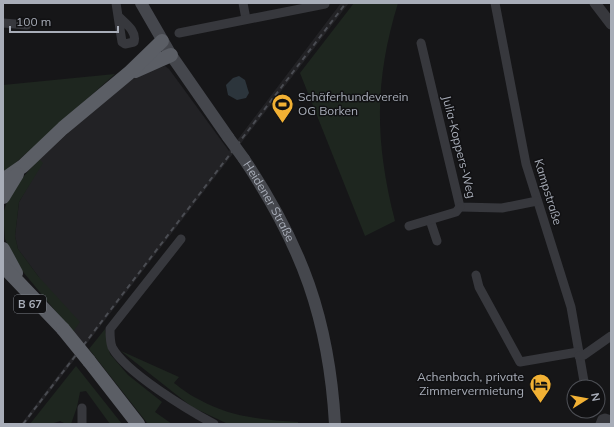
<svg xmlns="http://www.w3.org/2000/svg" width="614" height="427" font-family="Mulish,sans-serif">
	<rect width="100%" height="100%" fill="#161618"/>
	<path fill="#222225" d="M341 3H349L25 424H21L83 343 73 332 38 276 18 249 15 236 19 202 34 176 40 159 91 112 139 74 165 66 169 69 229 151Z"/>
	<g fill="#1e261f">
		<path d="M354 3H398C374 82 375 141 395 221L365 236 300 73Z"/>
		<path d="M115 74 3 174V85Z"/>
		<path d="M39 159 43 163 19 202 15 236 18 249 38 276 80 322 73 332 14 261 5 239 3 214 10 192Z"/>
		<path d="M105 329 110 354 128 375 162 402 155 412 172 424H148L89 349Z"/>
		<path d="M121 351 179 377 174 383C182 389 191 396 200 400 230 417 264 420 298 422V424H228L192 407Z"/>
		<path d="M76 366 122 424H110L86 391 80 392 77 407 71 424H66L60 421 51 424H30Z"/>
	</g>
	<path fill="#2c353c" d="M239 76 245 80 249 93 246 98 237 100 228 95 226 85 233 78Z"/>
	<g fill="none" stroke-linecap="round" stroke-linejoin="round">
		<g stroke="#37383d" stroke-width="9">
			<path d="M116 3 122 42 125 44 134 42C137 31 126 24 118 16"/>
			<path d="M243 3 246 19"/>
			<path d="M495 3 526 164 571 307 585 387"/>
			<path d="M3 23 27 25"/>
			<path d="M179 33 325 4"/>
			<path d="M421 43 460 207 502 208 537 201"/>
			<path d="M430 220 437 241"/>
			<path d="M409 226 456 212 460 207"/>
			<path d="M181 239 110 329C110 334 110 342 112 347 125 372 188 410 214 424"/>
			<path d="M476 275 479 287 520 362 578 352"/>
			<path d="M579 356 584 355 611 336"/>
			<path d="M82 408V424"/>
			<path d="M600 424 602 419 605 418 611 420"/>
		</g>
		<path stroke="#37383d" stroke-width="11" d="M595 3 611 24"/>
		<g stroke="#45474d" stroke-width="12">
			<path d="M141 3 171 55 228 137"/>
			<path id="s1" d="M244 159C302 246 329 319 335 424"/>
		</g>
		<g stroke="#5b5e65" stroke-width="14">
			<path d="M135 71 171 55"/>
			<path d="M3 180 23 166 63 128 129 73 162 41"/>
			<path d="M3 197 17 174"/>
			<path d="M3 249 16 273"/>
			<path d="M3 266 63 329"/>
			<path d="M89 361 138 424"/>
		</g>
		<path stroke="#4a4c52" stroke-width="2" stroke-dasharray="5 4" stroke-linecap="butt" d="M23 424 346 3"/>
		<path stroke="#45474d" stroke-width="12" d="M228 137 244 159"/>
		<path stroke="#5b5e65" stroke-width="14" d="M63 329 89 361"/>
	</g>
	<defs>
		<symbol id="stadium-pin" viewBox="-11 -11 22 30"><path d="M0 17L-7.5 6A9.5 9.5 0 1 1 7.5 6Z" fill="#f2b134" stroke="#111113"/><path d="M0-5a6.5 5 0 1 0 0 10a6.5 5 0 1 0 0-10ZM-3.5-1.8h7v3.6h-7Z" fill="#111"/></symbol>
		<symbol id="hotel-pin" viewBox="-11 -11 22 30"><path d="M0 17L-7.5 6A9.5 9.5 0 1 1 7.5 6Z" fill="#f2b134" stroke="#111113"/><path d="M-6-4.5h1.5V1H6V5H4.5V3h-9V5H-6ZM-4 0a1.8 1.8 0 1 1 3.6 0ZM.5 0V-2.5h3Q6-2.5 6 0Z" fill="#111"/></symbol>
	</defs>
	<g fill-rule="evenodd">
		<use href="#stadium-pin" x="270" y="92" width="25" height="34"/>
		<use href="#hotel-pin" x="528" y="372" width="25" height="34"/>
	</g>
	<g text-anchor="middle" stroke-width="3" stroke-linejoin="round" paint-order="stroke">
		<rect fill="#111113" stroke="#7b7e86" stroke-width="1" x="14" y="295" width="32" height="18" rx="3"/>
		<g font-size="11" font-weight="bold" fill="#a8adb8">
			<text x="30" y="308">B 67</text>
		</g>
		<g font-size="12" fill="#a8adb8" stroke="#111113" text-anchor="start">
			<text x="298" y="101">Schäferhundeverein<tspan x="298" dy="14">OG Borken</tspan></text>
			<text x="524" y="381" text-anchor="end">Achenbach, private<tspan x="524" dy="14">Zimmervermietung</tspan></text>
		</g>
		<g font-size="12" fill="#a8adb8" stroke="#111113">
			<text transform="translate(459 147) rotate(76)" y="4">Julia-Koppers-Weg</text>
			<text transform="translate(548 192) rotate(73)" y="4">Kampstraße</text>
			<text dy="4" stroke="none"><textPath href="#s1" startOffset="49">Heidener Straße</textPath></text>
		</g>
	</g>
	<rect width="614" height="427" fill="none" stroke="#a8adb8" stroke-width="8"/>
	<g transform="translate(586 399) rotate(79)"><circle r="19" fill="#111113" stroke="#4d4f55"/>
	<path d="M0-3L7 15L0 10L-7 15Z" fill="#f2b134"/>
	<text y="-6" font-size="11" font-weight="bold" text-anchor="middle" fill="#a8adb8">N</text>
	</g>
	<path d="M10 26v6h108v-6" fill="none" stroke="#a8adb8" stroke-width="2"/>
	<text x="16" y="26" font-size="12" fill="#a8adb8" stroke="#111113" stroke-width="3" paint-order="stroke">100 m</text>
</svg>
